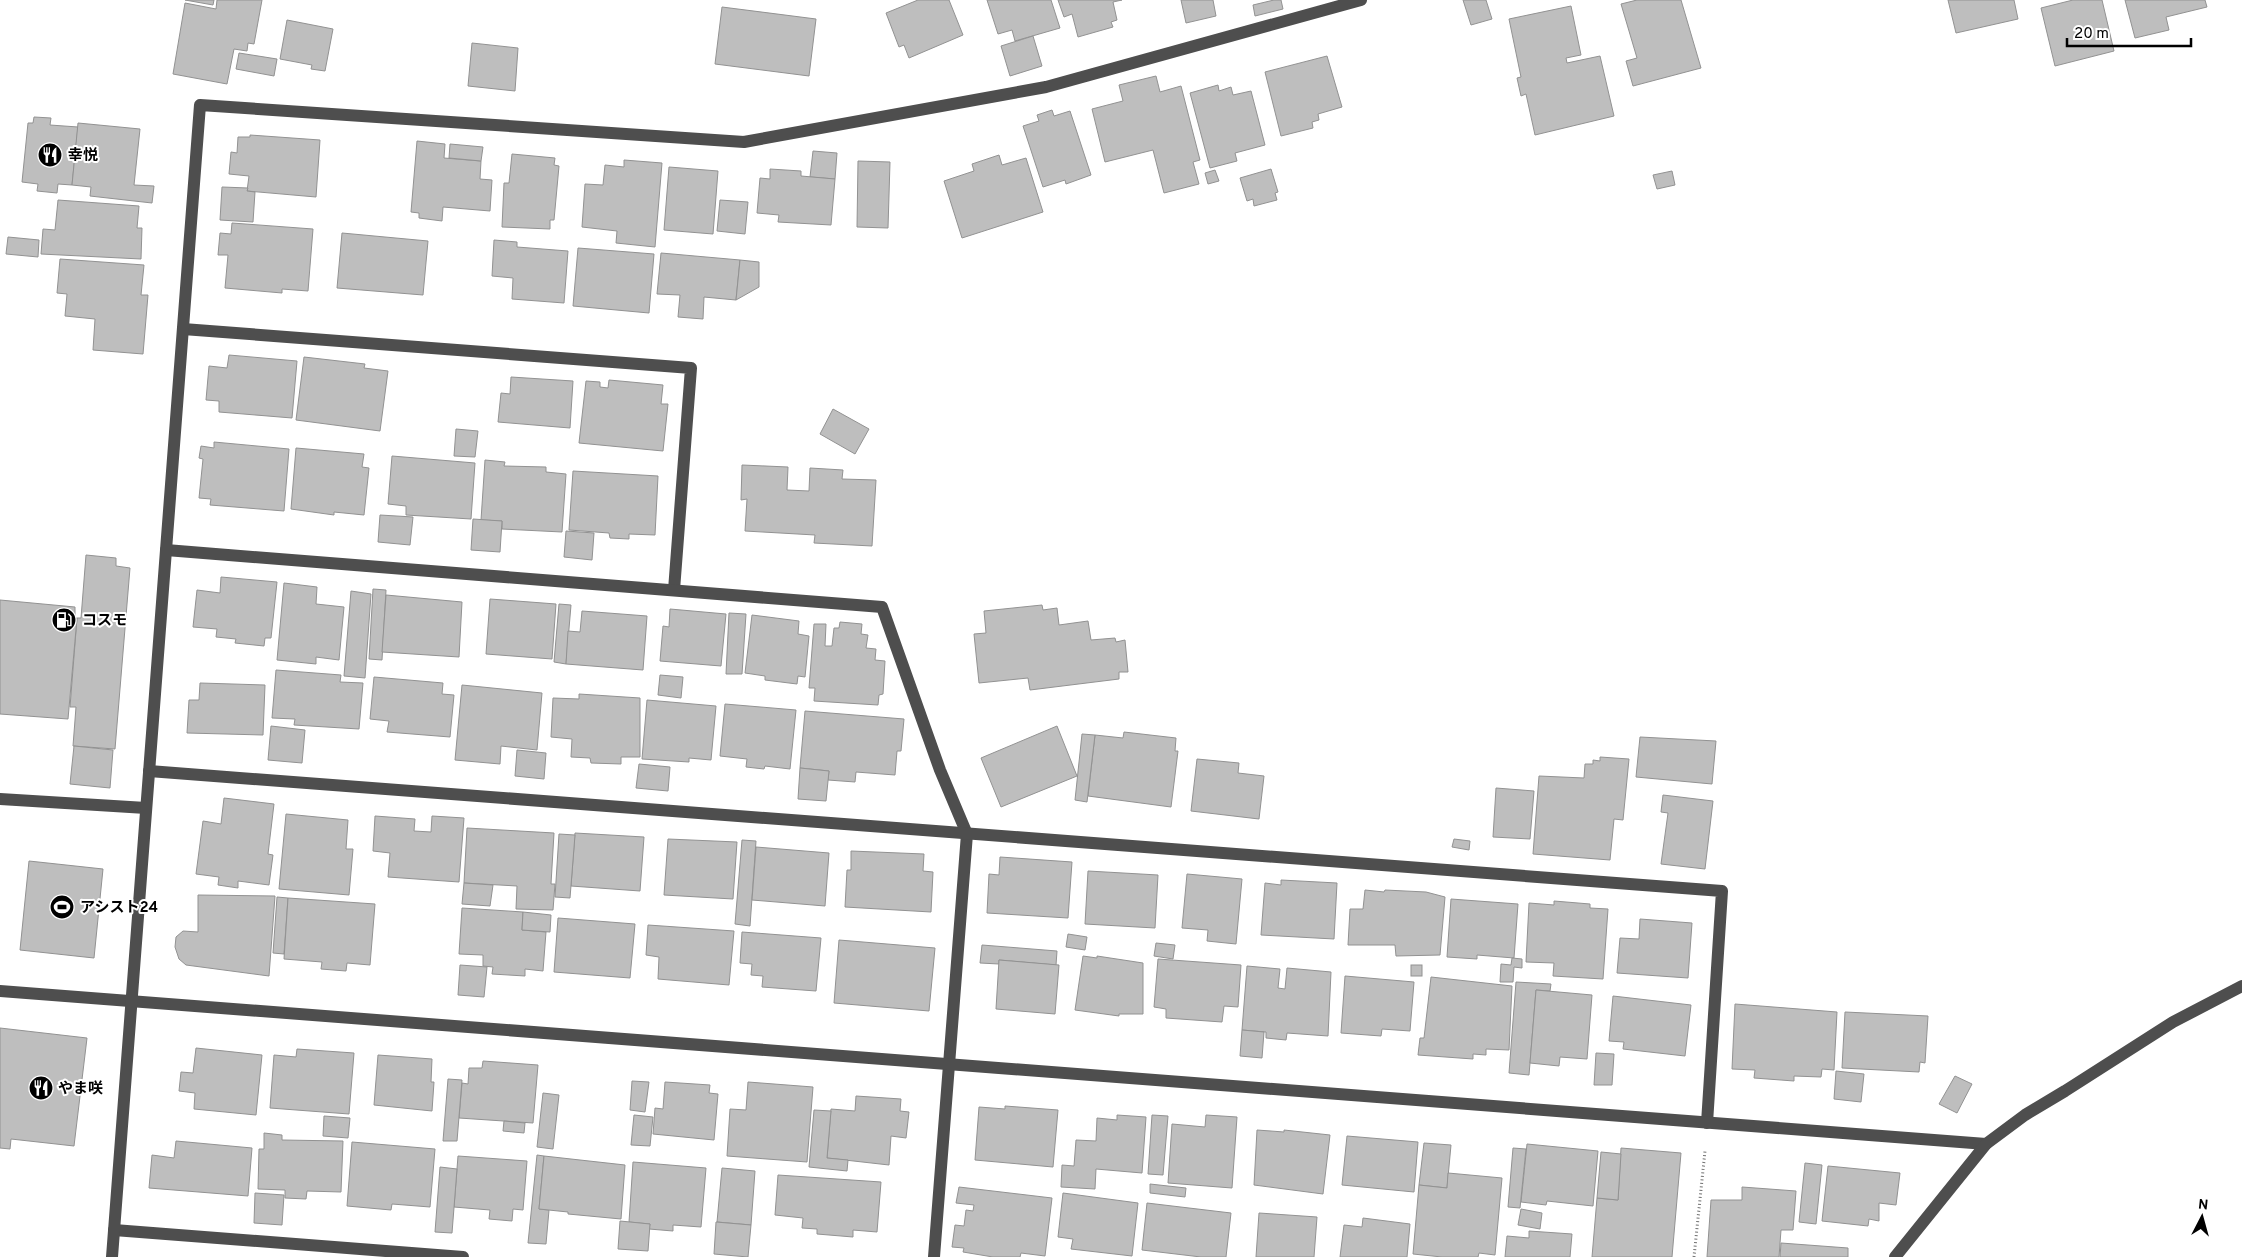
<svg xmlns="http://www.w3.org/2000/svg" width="2242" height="1257" font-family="Overpass,'Noto Sans JP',sans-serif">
	<rect width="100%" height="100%" fill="#fff"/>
	<g fill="#bebebe" stroke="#929292">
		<path d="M185 0H214L213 5Z"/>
		<path d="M217 0H262L254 44 248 43 247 51 234 49 227 84 173 74 185 3 216 9Z"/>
		<path d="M918 0H949L963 35 909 58 904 45 899 47 886 13Z"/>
		<path d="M987 0H1051L1060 28 1015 41 1012 30 998 34Z"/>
		<path d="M1058 0H1122L1113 2 1117 20 1111 22 1113 27 1078 37 1072 14 1064 17Z"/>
		<path d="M1181 0H1213L1216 16 1186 23Z"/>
		<path d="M1274 0H1281L1283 9 1255 16 1253 5Z"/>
		<path d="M1463 0H1486L1492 19 1471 25Z"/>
		<path d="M1637 0H1681L1701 68 1633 86 1626 61 1637 58 1621 4Z"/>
		<path d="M1948 0H2014L2018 19 1956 33Z"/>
		<path d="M2073 0H2102L2114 51 2055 66 2041 8Z"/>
		<path d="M2125 0H2205L2207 7 2166 17 2169 30 2135 38Z"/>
		<path d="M1571 6 1581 55 1566 58 1567 63 1600 56 1614 116 1535 135 1526 94 1521 96 1517 78 1521 77 1509 19Z"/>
		<path d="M722 7 816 19 809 76 715 64Z"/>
		<path d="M287 20 333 29 325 71 311 69 312 65 280 59Z"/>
		<path d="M1033 36 1042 66 1010 76 1001 46Z"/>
		<path d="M472 43 518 48 515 91 468 86Z"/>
		<path d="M239 53 277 59 274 76 236 69Z"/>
		<path d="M1327 56 1342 107 1318 114 1319 120 1312 122 1313 128 1281 136 1265 72Z"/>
		<path d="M1156 76 1160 92 1181 86 1200 160 1193 162 1199 184 1164 193 1153 150 1105 162 1092 109 1123 101 1119 85Z"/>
		<path d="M1218 85 1219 91 1231 87 1233 95 1251 91 1265 145 1235 153 1237 161 1210 168 1190 93Z"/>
		<path d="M1052 110 1054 116 1070 111 1091 175 1066 184 1065 180 1043 187 1023 126 1039 121 1037 115Z"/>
		<path d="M34 117 51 118 50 125 78 127 72 185 58 184 57 193 37 191 38 184 22 182 28 123H33Z"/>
		<path d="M78 123 140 129 134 185 154 186 152 203 90 196 91 187 72 185Z"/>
		<path d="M250 135 320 140 316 197 247 191 249 176 229 174 231 152 237 153 238 137H250Z"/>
		<path d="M417 141 445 144 444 158 481 161 480 179 492 180 490 211 443 207 442 221 419 218V213L411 212Z"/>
		<path d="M450 144 483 147 481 161 449 158Z"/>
		<path d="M813 151 837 153 835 179 810 177Z"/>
		<path d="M512 154 555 158 554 165 559 166 554 220H550V229L502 227 504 183H509Z"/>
		<path d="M999 155 1002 165 1026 158 1043 212 962 238 944 181 974 171 972 164Z"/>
		<path d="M624 160 662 163 655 247 616 243 617 231 582 227 585 184 603 185 605 165 624 167Z"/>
		<path d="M858 161 890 162 888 228 857 227Z"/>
		<path d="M669 167 718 171 713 234 664 230Z"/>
		<path d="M770 169 801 171V176L835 179 831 225 778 222 779 215 757 213 760 178 770 179Z"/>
		<path d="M1271 169 1278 192 1275 193 1277 200 1254 206 1253 199 1247 201 1240 178Z"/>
		<path d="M1215 170 1219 181 1208 184 1205 173Z"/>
		<path d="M1672 171 1675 185 1657 189 1653 175Z"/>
		<path d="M222 187 248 188 247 191 255 192 253 222 220 220Z"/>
		<path d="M58 200 139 206 137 228H142L141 259 41 254 43 229 55 230Z"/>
		<path d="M720 200 748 202 745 234 717 231Z"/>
		<path d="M232 223 313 229 308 291 282 289V293L225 288 228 255H218L220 233 231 234Z"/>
		<path d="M342 233 428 241 423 295 337 288Z"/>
		<path d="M8 237 39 240 38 257 6 254Z"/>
		<path d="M494 240 517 242V247L568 251 564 303 512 299 513 278 492 276Z"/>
		<path d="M578 248 654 254 649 313 573 306Z"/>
		<path d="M661 253 740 260 736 300 704 297 703 319 678 317 680 295 657 294Z"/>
		<path d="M60 259 144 265 141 295H148L143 354 93 350 95 319 65 316 67 294 57 293Z"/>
		<path d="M740 260 759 262V287L736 300Z"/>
		<path d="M229 355 297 361 292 418 219 412V401L206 400 209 366 227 368Z"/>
		<path d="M304 357 365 364 364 368 388 371 380 431 296 420Z"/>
		<path d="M511 377 573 381 570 428 498 422 501 393 510 394Z"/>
		<path d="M609 380 663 385 661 404H668L663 451 579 443 586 381 600 382V387L608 388Z"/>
		<path d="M833 409 869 429 855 454 820 434Z"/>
		<path d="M456 429 478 431 475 457 454 456Z"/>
		<path d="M214 442 289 449 284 511 210 505 211 499 199 498 203 459 199 458 201 446 214 448Z"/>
		<path d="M296 448 364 454 362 467 369 468 364 515 334 512V515L291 509Z"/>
		<path d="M392 456 475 463 471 519 406 515V506L388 504Z"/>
		<path d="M485 460 505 462 504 466 546 467V472L566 474 562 532 502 529V521L481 520Z"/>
		<path d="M742 465 788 467 787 490 809 491 810 468 843 470 842 479 876 480 872 546 814 543 815 535 745 531 747 499 741 500Z"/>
		<path d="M573 471 658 476 655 535 629 534V539L610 538 609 533 569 530Z"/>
		<path d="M380 515 413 517 410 545 378 542Z"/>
		<path d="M473 519 502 521 500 552 471 550Z"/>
		<path d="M566 531 594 533 592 560 564 557Z"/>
		<path d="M86 555 116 558V566L130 568 115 749 73 746 76 707H70L77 618H81Z"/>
		<path d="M221 577 277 582 271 638H265L264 646 235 643 236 639 216 637 217 629 193 627 197 590 220 593Z"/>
		<path d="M284 583 317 587 316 604 344 607 339 660 316 657V664L277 660Z"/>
		<path d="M373 589 386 590 382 660 369 659Z"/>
		<path d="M351 591 371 594 365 678 344 676Z"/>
		<path d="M386 595 462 602 459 657 382 652Z"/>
		<path d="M490 599 556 604 552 659 486 654Z"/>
		<path d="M0 600 75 607V618H77L68 719 0 714Z"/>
		<path d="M559 604 571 605 566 664 554 662Z"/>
		<path d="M1042 605 1043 610 1057 608 1059 625 1088 621 1091 640 1115 638 1116 642 1125 640 1128 672H1119V679L1030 690 1028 678 979 683 974 634 986 633 984 611Z"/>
		<path d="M670 609 726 614 721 666 660 661 663 626 669 627Z"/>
		<path d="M582 611 647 616 643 670 566 664 568 631 580 632Z"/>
		<path d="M729 613 746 614 742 674H726Z"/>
		<path d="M752 615 799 621 798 634 809 636 805 677 798 676 797 684 765 680V676L745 673Z"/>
		<path d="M840 622 862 624 861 634 868 635 866 648 876 649 875 660 885 661 883 694 879 695 878 705 814 701 815 688H809L814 624H826L825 646H832L834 628H839Z"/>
		<path d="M276 670 341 675 340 682 363 683 359 729 294 725 295 719 272 718Z"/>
		<path d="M660 675 683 677 681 698 658 695Z"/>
		<path d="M374 677 443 683 442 694 454 695 450 737 387 732 389 721 370 719Z"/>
		<path d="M200 683 265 685 263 735 187 733 189 700H199Z"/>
		<path d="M462 685 542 693 537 750 501 746 500 764 455 760Z"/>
		<path d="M579 694 640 698V757H621V764L591 763 590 758 571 757 572 739 551 737 553 698 579 699Z"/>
		<path d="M647 700 716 706 711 760 689 758V762L642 759Z"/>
		<path d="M725 704 796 710 790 769 765 766 764 769 746 767 747 759 720 756Z"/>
		<path d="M805 711 904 719 901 751H897L895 775 856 772 855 782 828 780 829 771 800 768Z"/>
		<path d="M271 726 305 730 302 763 268 760Z"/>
		<path d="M1057 726 1077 776 1001 807 981 758Z"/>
		<path d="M1124 732 1176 738 1175 751H1178L1171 807 1088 796 1095 735 1123 738Z"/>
		<path d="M1082 734 1095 735 1087 802 1075 800Z"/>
		<path d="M1640 737 1716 741 1712 784 1636 777Z"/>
		<path d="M74 746 113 750 110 788 70 784Z"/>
		<path d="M517 750 546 753 544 779 515 776Z"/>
		<path d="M1600 757 1629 759 1623 820 1614 819 1610 860 1533 854 1539 776 1584 778 1585 764H1593V760L1600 761Z"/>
		<path d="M1197 759 1239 763 1238 773 1264 776 1259 819 1191 811Z"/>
		<path d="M639 764 670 767 668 791 636 788Z"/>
		<path d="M800 768 829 771 826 801 798 799Z"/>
		<path d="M1496 788 1534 791 1530 839 1493 837Z"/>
		<path d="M1663 795 1713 801 1705 869 1661 864 1668 813 1661 812Z"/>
		<path d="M224 798 274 804 268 854 273 855 269 885 238 881V888L218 885 219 877 196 874 203 821 221 824Z"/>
		<path d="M286 814 348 820 346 849H353L349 895 279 889Z"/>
		<path d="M375 816 415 819 414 831 431 832 432 816 464 818 459 882 388 877 390 853 373 851Z"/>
		<path d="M467 828 554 833 551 884H555L553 910 516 909 517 886 464 883Z"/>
		<path d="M575 833 644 837 640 891 571 886Z"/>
		<path d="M559 834 575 835 570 898 555 897Z"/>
		<path d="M668 839 737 842 733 899 664 895Z"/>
		<path d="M1454 839 1470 841 1469 850 1452 847Z"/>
		<path d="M742 840 756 841 750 926 735 924Z"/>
		<path d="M756 847 829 853 825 906 752 900Z"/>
		<path d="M851 851 924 854 923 871 933 872 931 912 845 907 847 870H851Z"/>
		<path d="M1000 857 1072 862 1068 918 987 913 989 874 999 875Z"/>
		<path d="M29 861 103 869 94 958 20 950Z"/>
		<path d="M1088 871 1158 875 1155 928 1085 924Z"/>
		<path d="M1187 874 1242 879 1236 944 1207 941 1208 930 1182 928Z"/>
		<path d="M1281 880 1337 883 1334 939 1261 935 1265 883 1281 885Z"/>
		<path d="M464 883 493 885 490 906 462 904Z"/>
		<path d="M1365 890 1384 892 1385 890 1426 892 1445 897 1440 955 1396 956 1395 945H1348L1350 909H1363Z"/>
		<path d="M198 895 275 896 269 976 186 965 179 959 175 947 176 937 183 931 198 932Z"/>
		<path d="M277 897 288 898 284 954 273 953Z"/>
		<path d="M288 898 375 904 370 965 347 963 346 971 321 969 322 962 284 959Z"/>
		<path d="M1451 899 1518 904 1514 958 1477 955V959L1447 957Z"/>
		<path d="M1554 901 1590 904V908L1608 909 1603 979 1553 976 1554 963 1526 962 1529 903 1554 905Z"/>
		<path d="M462 908 523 912 522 930 546 932 543 971 525 969V976L492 974 493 967 483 966V955L459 954Z"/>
		<path d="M523 912 551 915 550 932 522 930Z"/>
		<path d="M558 918 635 924 630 978 554 972Z"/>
		<path d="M1640 919 1692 923 1688 978 1617 973 1620 938 1639 939Z"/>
		<path d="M648 925 734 931 729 985 658 979 659 957 646 955Z"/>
		<path d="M742 932 821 938 816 991 762 987 763 976 751 975 752 964 740 963Z"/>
		<path d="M1068 934 1087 937 1085 950 1066 947Z"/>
		<path d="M839 940 935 948 929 1011 834 1003Z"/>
		<path d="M1156 943 1175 945 1173 959 1154 956Z"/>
		<path d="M982 945 1057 951 1056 965 999 960V964L980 963Z"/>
		<path d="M1083 956 1097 958V956L1143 963V1014H1119V1016L1075 1010Z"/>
		<path d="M1512 958 1522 959V968L1514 967 1513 982H1500L1501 964 1511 965Z"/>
		<path d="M1158 959 1241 965 1238 1007 1224 1006 1222 1022 1166 1018V1009L1154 1007Z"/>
		<path d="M999 960 1059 965 1055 1014 996 1009Z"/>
		<path d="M460 965 487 967 484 997 458 995Z"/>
		<rect x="1411" y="965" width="11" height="11"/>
		<path d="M1247 966 1280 969 1278 988 1285 989 1287 968 1331 972 1328 1036 1287 1033 1286 1040 1266 1038V1032L1242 1030Z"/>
		<path d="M1345 976 1414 982 1410 1031 1382 1029 1381 1036 1341 1033Z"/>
		<path d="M1431 977 1512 986 1509 1050 1486 1049V1055L1473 1054V1059L1418 1055 1420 1038H1424Z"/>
		<path d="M1516 982 1551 984 1550 991 1536 990 1529 1075 1509 1073Z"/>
		<path d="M1536 990 1592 995 1587 1059 1560 1057 1559 1066 1530 1063Z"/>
		<path d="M1613 996 1691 1005 1685 1056 1623 1049 1624 1042 1609 1041Z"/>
		<path d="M1735 1004 1837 1012 1834 1070 1822 1069 1821 1077 1794 1076V1081L1754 1078 1755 1070 1732 1069Z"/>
		<path d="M1845 1012 1928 1016 1925 1063 1920 1062 1919 1072 1842 1068Z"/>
		<path d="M0 1028 87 1038 74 1146 11 1139 10 1149 0 1148Z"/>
		<path d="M1242 1030 1264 1032 1262 1058 1240 1056Z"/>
		<path d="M196 1048 262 1055 256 1115 194 1109 195 1093 179 1091 181 1072 193 1073Z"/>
		<path d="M297 1049 354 1053 349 1114 270 1108 274 1055 296 1057Z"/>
		<path d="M1596 1053 1614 1054 1612 1085H1594Z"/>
		<path d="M378 1055 432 1059 431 1082H434L432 1111 374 1105Z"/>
		<path d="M483 1061 538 1065 533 1123 459 1118 462 1083 468 1084 469 1068H482Z"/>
		<path d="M1836 1071 1864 1074 1861 1102 1834 1099Z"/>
		<path d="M1955 1076 1972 1084 1957 1113 1939 1104Z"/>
		<path d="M448 1079 462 1080 457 1141H443Z"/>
		<path d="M632 1081 649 1082 645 1112 630 1110Z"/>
		<path d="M665 1082 710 1085 709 1093 718 1094 714 1140 653 1134 655 1108 663 1109Z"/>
		<path d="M748 1082 813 1087 807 1162 727 1156 730 1109 746 1110Z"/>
		<path d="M543 1093 559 1095 553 1149 537 1147Z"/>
		<path d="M856 1096 901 1099 900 1111 909 1112 906 1138 891 1136 889 1165 827 1158 831 1109 855 1111Z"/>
		<path d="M1005 1106 1058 1110 1053 1167 975 1160 979 1107 1005 1109Z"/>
		<path d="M814 1110 831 1111 827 1158 848 1160 847 1171 809 1167Z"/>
		<path d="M634 1115 653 1117 650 1146 631 1145Z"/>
		<path d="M1117 1115 1146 1117 1142 1173 1096 1169 1095 1189 1061 1187 1062 1165 1074 1166 1076 1140 1096 1141 1097 1118 1117 1120Z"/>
		<path d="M1152 1115 1168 1116 1163 1175 1148 1174Z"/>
		<path d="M1206 1115 1237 1117 1232 1188 1168 1183 1172 1124 1205 1127Z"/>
		<path d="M324 1116 350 1118 348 1138 323 1136Z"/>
		<path d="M504 1121 525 1123 524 1133 503 1131Z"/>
		<path d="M1257 1130 1284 1132V1130L1330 1135 1323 1194 1254 1185Z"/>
		<path d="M264 1133 282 1135V1140L343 1141 341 1192 307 1191 306 1199 285 1198V1190L258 1189 259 1149H264Z"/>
		<path d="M1347 1136 1418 1142 1414 1192 1342 1185Z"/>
		<path d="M176 1141 252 1148 248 1196 149 1188 152 1155 174 1158Z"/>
		<path d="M352 1142 435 1149 430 1207 392 1204 391 1210 347 1206Z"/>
		<path d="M1424 1143 1451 1145 1447 1188 1419 1185Z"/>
		<path d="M1527 1144 1598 1151 1593 1206 1547 1201 1546 1205 1521 1202Z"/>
		<path d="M1513 1148 1526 1149 1520 1208 1508 1207Z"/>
		<path d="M1621 1148 1681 1153 1672 1257H1592L1597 1198 1618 1200Z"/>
		<path d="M1601 1152 1621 1154 1618 1200 1597 1198Z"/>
		<path d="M537 1155 544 1156 539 1209 549 1210 546 1244 528 1243Z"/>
		<path d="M458 1156 527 1161 523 1210 513 1209 512 1221 489 1219 490 1210 454 1207Z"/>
		<path d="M544 1156 625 1165 621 1219 568 1214V1212L539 1209Z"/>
		<path d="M633 1162 706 1168 701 1227 673 1225V1231L649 1229 650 1224 629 1222Z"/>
		<path d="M1805 1163 1822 1165 1816 1224 1799 1222Z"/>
		<path d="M1828 1166 1900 1173 1896 1205 1879 1203V1221L1869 1219 1868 1226 1822 1221Z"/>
		<path d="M440 1167 457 1169 452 1233 435 1232Z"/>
		<path d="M722 1168 755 1171 751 1225 717 1222Z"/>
		<path d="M1448 1173 1502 1178 1495 1255 1479 1253 1478 1257H1442L1413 1254 1419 1185 1447 1188Z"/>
		<path d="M778 1175 881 1182 877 1232 853 1230V1237L817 1234V1229L802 1228 803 1218 775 1215Z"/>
		<path d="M1150 1184 1186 1188 1185 1197 1150 1193Z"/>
		<path d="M959 1187 1052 1198 1045 1256 1021 1253 1020 1257H993L963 1252 964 1248 952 1247 955 1225 964 1226 966 1210 973 1211 974 1205 956 1203Z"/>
		<path d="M1742 1187 1796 1191 1793 1230H1781L1779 1257H1707L1711 1200H1742Z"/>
		<path d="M255 1193 284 1195 282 1225 254 1223Z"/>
		<path d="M1063 1193 1138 1203 1132 1256 1071 1249 1073 1239 1058 1237Z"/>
		<path d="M1147 1203 1231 1213 1226 1257H1201L1142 1250Z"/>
		<path d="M1521 1209 1542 1213 1540 1229 1518 1225Z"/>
		<path d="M1259 1213 1317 1217 1314 1257H1256Z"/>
		<path d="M1363 1218 1410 1224 1407 1257H1340L1344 1225 1362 1227Z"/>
		<path d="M620 1221 650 1224 648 1251 618 1249Z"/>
		<path d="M716 1222 751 1225 748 1257 714 1254Z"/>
		<path d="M1529 1231 1572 1234 1570 1257H1505L1507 1236 1529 1238Z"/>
		<path d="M1781 1243 1848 1248V1257H1780Z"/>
	</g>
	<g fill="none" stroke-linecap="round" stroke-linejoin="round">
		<path stroke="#707070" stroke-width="3" stroke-dasharray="1 2.5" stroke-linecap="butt" d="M1694 1257 1705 1151"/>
		<g stroke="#4e4e4e" stroke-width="12">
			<path d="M183 329 691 368 674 590"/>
			<path d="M166 550 882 607 940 770 967 834 934 1257"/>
			<path d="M149 771 1722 891 1707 1123"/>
			<path d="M0 799 146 808"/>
			<path d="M0 991 1986 1144"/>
			<path d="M114 1230 463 1257"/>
			<path d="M112 1257 200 105 744 142 1046 87 1361 0"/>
			<path d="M1895 1257 1986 1144 2025 1115 2065 1091 2173 1022 2242 986"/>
		</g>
	</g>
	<defs>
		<symbol id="restaurant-disc" viewBox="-11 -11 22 22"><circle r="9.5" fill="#000" stroke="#fff"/><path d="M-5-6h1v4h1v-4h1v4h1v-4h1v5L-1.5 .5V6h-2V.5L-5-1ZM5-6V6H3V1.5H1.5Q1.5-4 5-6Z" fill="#fff"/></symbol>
		<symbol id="fuel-disc" viewBox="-11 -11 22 22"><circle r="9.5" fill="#000" stroke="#fff"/><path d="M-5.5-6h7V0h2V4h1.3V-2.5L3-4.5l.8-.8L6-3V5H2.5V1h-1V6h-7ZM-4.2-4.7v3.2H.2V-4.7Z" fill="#fff"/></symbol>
		<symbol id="stadium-disc" viewBox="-11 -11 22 22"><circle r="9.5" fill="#000" stroke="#fff"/><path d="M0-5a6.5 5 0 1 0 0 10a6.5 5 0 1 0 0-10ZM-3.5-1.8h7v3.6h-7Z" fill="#fff"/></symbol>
	</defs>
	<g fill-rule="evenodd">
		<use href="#restaurant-disc" x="36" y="141" width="28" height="28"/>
		<use href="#fuel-disc" x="50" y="606" width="28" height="28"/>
		<use href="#stadium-disc" x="48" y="893" width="28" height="28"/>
		<use href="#restaurant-disc" x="27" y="1074" width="28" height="28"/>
	</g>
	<g text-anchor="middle" stroke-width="4" stroke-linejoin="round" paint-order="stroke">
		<g font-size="15" font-weight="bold" fill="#000" stroke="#fff" text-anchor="start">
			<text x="68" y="160">幸悦</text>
			<text x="82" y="625">コスモ</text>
			<text x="80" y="912">アシスト24</text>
			<text x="58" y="1093">やま咲</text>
		</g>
	</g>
	<g transform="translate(2202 1217) rotate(6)" stroke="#ffffff" stroke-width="4" paint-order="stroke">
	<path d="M0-4L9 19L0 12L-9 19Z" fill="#000000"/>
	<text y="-8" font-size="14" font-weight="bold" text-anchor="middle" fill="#000000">N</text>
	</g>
	<path d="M2067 38v8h124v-8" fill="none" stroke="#000000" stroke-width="2.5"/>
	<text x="2074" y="38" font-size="15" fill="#000000" stroke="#ffffff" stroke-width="4" paint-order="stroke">20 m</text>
</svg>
